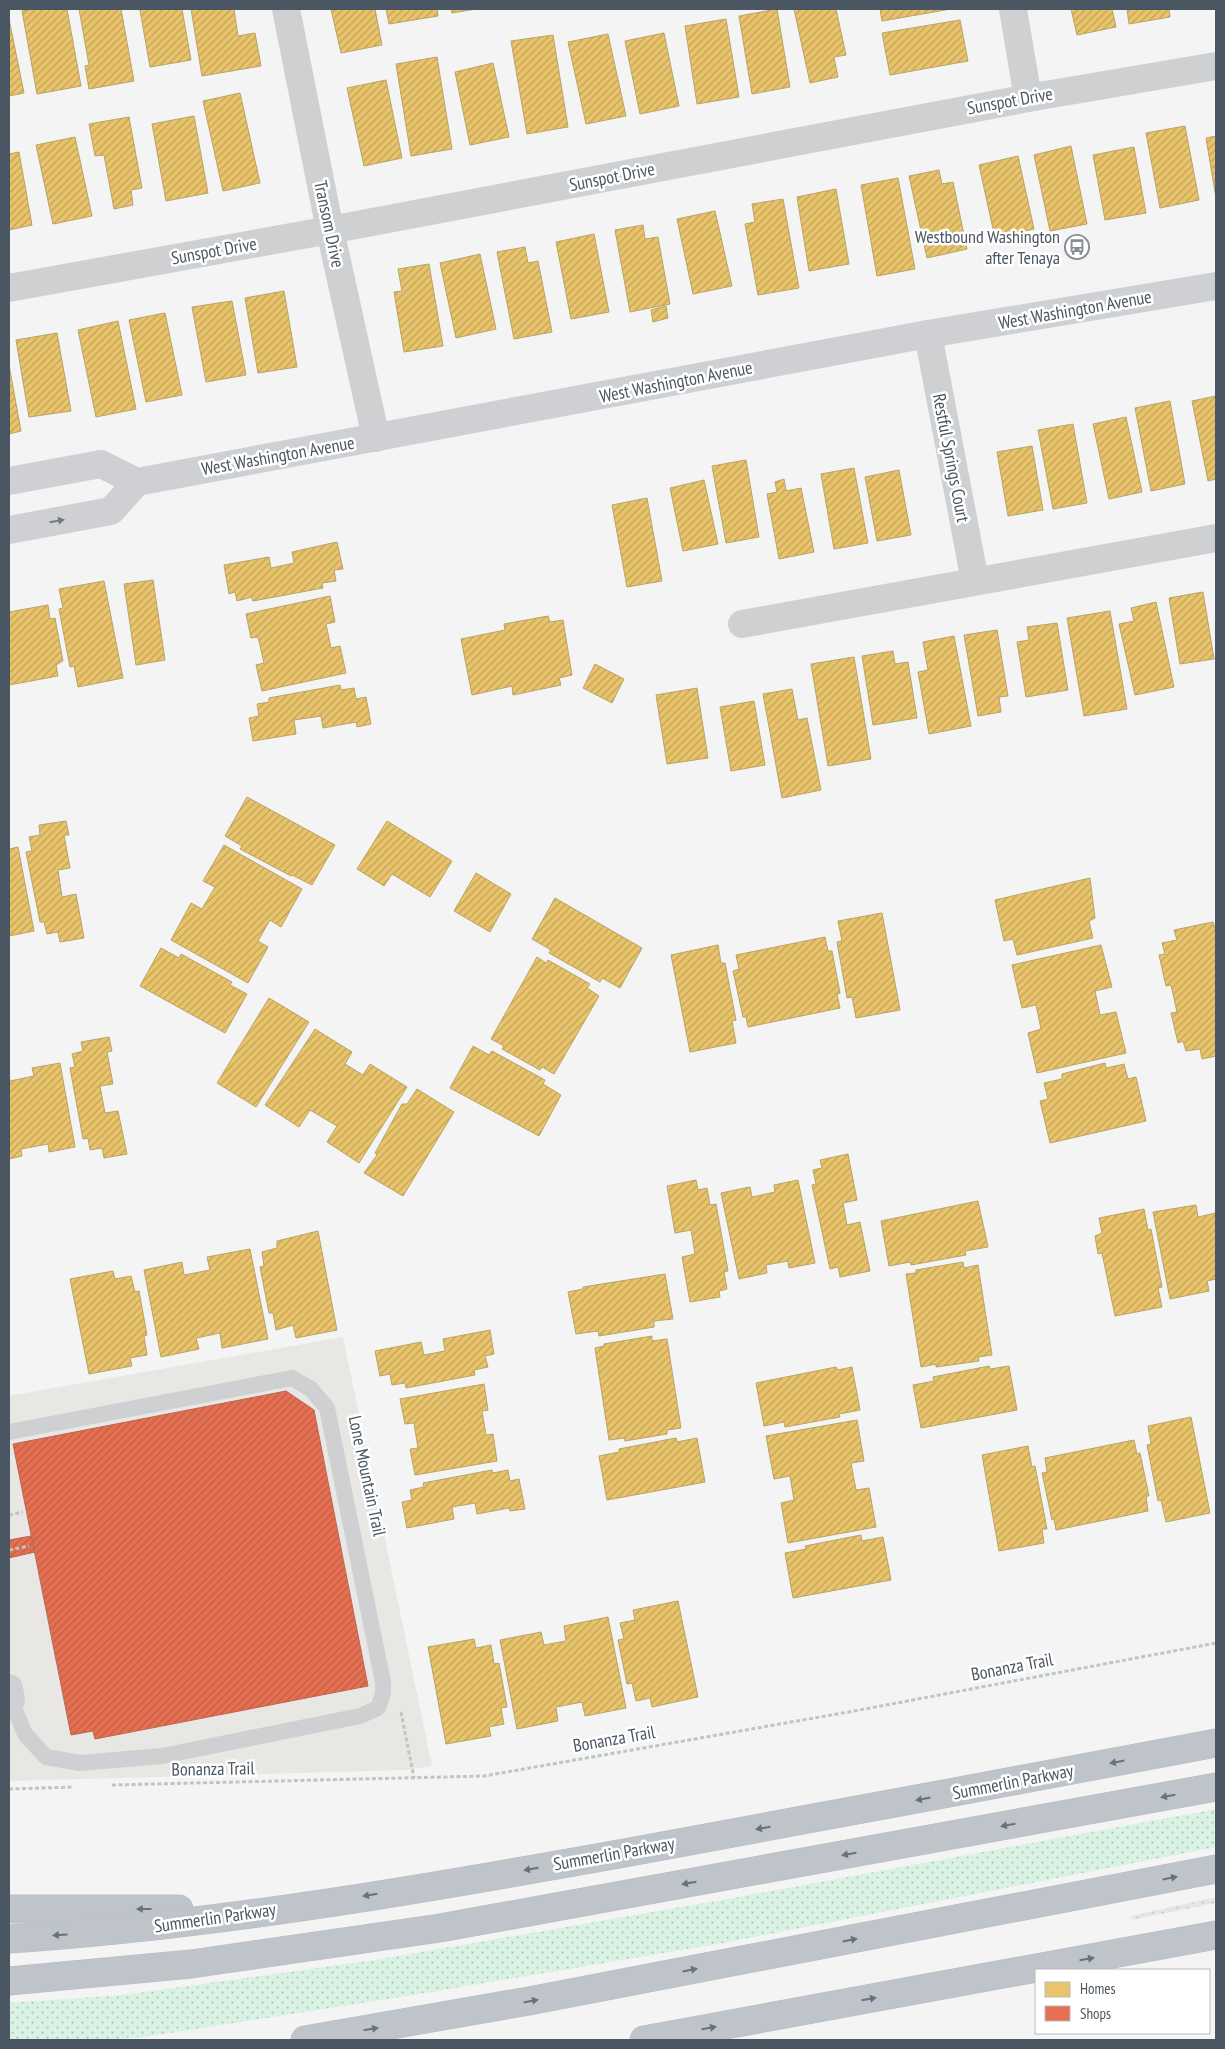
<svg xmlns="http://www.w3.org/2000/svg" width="1225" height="2049" font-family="'PT Sans Narrow',sans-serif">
	<defs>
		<pattern id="grass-dots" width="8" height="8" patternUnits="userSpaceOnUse" patternTransform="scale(1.25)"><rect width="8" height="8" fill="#d9f2e3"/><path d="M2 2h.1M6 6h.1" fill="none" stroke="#b2c7bb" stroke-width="1.8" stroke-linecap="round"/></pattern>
		<pattern id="sand-dots" width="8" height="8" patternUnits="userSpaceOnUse" patternTransform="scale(1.25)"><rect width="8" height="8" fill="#e7e6e1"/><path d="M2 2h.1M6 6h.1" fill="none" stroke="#c8c7c4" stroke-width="1.8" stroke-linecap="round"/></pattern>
		<pattern id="homes-hatch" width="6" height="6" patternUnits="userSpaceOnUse" patternTransform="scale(1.25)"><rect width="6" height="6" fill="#e9c46a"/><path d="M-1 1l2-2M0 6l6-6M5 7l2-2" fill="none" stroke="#bfa25b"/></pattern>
		<pattern id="shops-hatch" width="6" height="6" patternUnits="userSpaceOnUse" patternTransform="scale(1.25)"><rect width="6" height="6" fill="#e76f51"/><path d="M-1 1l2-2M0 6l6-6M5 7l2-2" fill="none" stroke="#bd5e47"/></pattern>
	</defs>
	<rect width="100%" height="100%" fill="#f4f4f4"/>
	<path fill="#e8e7e3" d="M343 1337 432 1766 405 1770 9 1781V1396Z"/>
	<path fill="url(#grass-dots)" d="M1216 1809V1847L723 1943 432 1992 145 2037 100 2040H9V2003L123 1995 375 1960 733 1898Z"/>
	<path fill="url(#sand-dots)" d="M1216 1897V1903L1132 1920 1131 1916Z"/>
	<g fill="url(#homes-hatch)" stroke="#b9a367">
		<path d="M32 9H67L81 86 37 94 22 11Z"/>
		<path d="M79 9H121L134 81 89 89 85 66 89 65Z"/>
		<path d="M146 9H182L191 60 150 67 140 10Z"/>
		<path d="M191 9H234L238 36 255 33 261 66 202 76Z"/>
		<path d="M331 9H375L382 45 341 53Z"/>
		<path d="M386 9H437L438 16 389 24Z"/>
		<path d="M451 9H476L452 13Z"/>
		<path d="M777 9 790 87 752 94 739 16Z"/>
		<path d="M794 9H836L846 55 834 57 838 77 810 83Z"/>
		<path d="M880 9H951L882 21Z"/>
		<path d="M1071 9H1112L1116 27 1077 35Z"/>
		<path d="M1127 9H1169L1170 17 1129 24Z"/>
		<path d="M9 19 24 93 9 96Z"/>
		<path d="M726 19 739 97 697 104 685 26Z"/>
		<path d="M960 20 968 61 890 75 882 33Z"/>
		<path d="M664 33 679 106 640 114 625 41Z"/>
		<path d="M608 34 626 116 586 124 568 42Z"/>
		<path d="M553 35 568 127 527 134 511 41Z"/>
		<path d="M437 57 452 149 411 156 396 64Z"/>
		<path d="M493 63 509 137 470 145 455 72Z"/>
		<path d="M386 80 402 158 364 166 347 88Z"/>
		<path d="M240 93 260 183 223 191 203 101Z"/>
		<path d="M194 116 208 193 166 201 152 124Z"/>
		<path d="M129 117 142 188 131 190 133 205 114 209 104 155 95 156 89 124Z"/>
		<path d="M1185 126 1199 200 1160 208 1146 133Z"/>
		<path d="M1216 136V198L1206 138Z"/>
		<path d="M75 137 92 216 53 224 36 145Z"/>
		<path d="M1071 146 1087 224 1050 231 1034 155Z"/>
		<path d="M1134 147 1146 213 1105 220 1093 155Z"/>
		<path d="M19 152 32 225 9 230V154Z"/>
		<path d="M1018 156 1034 229 995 238 979 165Z"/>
		<path d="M939 170 942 184 953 182 967 249 927 258 909 176Z"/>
		<path d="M898 178 915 269 877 276 861 185Z"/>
		<path d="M836 189 849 264 809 271 797 197Z"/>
		<path d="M783 199 799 288 758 295 745 224 755 222 752 204Z"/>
		<path d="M715 211 732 286 693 294 677 219Z"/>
		<path d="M643 225 645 239 658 237 670 304 630 312 615 230Z"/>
		<path d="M594 234 609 312 571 319 556 242Z"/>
		<path d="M525 247 528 263 538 261 552 332 514 339 497 252Z"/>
		<path d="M480 254 496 329 456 338 440 263Z"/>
		<path d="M429 264 443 346 404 352 394 292 402 291 398 269Z"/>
		<path d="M284 291 297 367 258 373 245 298Z"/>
		<path d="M232 301 246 375 206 382 192 307Z"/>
		<path d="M666 306 668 318 653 322 651 310Z"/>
		<path d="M165 313 182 395 146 402 129 320Z"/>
		<path d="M118 321 136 409 96 417 78 330Z"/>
		<path d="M57 333 71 411 29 417 16 340Z"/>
		<path d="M9 365 21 431 9 434Z"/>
		<path d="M1216 396V479L1208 481 1192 401Z"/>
		<path d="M1170 401 1185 484 1151 491 1135 408Z"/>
		<path d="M1126 417 1142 492 1109 499 1093 424Z"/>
		<path d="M1073 424 1087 503 1053 509 1038 430Z"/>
		<path d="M1032 446 1043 510 1008 516 997 452Z"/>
		<path d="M746 460 759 537 726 543 712 466Z"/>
		<path d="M854 468 868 543 834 549 821 474Z"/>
		<path d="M899 470 911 535 877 541 865 477Z"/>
		<path d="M784 479 786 491 801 488 814 552 779 559 767 494 777 492 775 482Z"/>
		<path d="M704 480 718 544 683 551 670 488Z"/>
		<path d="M647 498 662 581 627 587 612 505Z"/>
		<path d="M337 542 343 569 334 570 336 581 322 583 323 588 253 601 252 597 237 601 235 592 229 594 224 565 269 557 271 568 294 563 292 552Z"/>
		<path d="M153 580 165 660 136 665 124 584Z"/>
		<path d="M104 581 123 678 78 687 74 666 70 667 59 609 63 608 59 589Z"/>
		<path d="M1203 592 1214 659 1180 664 1169 598Z"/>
		<path d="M330 596 335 622 326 624 331 648 340 646 346 673 262 691 256 665 264 663 258 637 251 638 246 614Z"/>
		<path d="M1156 602 1174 687 1135 695 1119 624 1134 621 1131 608Z"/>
		<path d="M48 605 50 619 55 618 63 661 56 665 58 676 9 685V612Z"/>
		<path d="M1110 611 1127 709 1084 716 1067 618Z"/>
		<path d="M548 616 550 622 563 620 572 675 559 678 561 685 513 695 512 686 472 695 461 639 505 630 504 624Z"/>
		<path d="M1057 623 1068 690 1026 697 1017 642 1029 640 1027 627Z"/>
		<path d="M997 630 1008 696 999 697 1001 712 978 716 964 635Z"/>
		<path d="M954 636 971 726 929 734 918 672 928 670 923 642Z"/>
		<path d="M893 651 895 664 908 662 917 718 873 725 862 656Z"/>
		<path d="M854 657 871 759 828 766 811 664Z"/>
		<path d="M595 664 624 679 612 703 583 688Z"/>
		<path d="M340 685 341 690 354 688 356 699 366 697 371 724 357 727 356 722 323 728 321 716 294 720 296 734 253 741 249 718 259 716 257 704 269 702V698Z"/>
		<path d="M697 688 708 758 667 764 656 695Z"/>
		<path d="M792 689 798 720 807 718 821 790 782 798 763 694Z"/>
		<path d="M754 701 765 765 731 771 720 707Z"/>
		<path d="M247 797 335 845 312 885 292 875 291 876 240 849 242 846 225 836Z"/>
		<path d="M66 821 69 835H64L70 868 58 870 62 897 76 894 84 938 60 942 58 932 47 934 44 922H40L26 852 32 851 29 837 40 835 39 825Z"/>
		<path d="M387 821 452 861 430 897 392 874 384 886 357 869Z"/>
		<path d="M224 845 302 889 281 927 270 920 258 941 268 947 248 983 171 940 191 903 202 909 215 887 203 881Z"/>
		<path d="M18 847 34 931 9 936V849Z"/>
		<path d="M476 873 511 894 490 932 454 911Z"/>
		<path d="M1090 878 1095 918 1089 921 1093 938 1017 955 1013 939 1004 941 995 900Z"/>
		<path d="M555 898 642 948 620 988 602 978 600 982 549 953 551 950 532 939Z"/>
		<path d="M882 913 900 1010 856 1018 852 997 847 998 837 942 842 941 838 921Z"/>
		<path d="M1213 922 1216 932V1056L1202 1059 1200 1049 1186 1051 1183 1041 1178 1043 1171 1013 1177 1012 1171 985 1166 986 1159 955 1165 954 1162 943 1177 940 1174 930Z"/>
		<path d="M825 937 828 951H832L840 993 837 994 840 1008 748 1027 746 1017H743L733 971 739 969 736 955Z"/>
		<path d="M718 945 721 963H725L736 1020 732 1021 736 1043 690 1052 671 955Z"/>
		<path d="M1101 945 1112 987 1095 991 1100 1015 1116 1012 1126 1053 1037 1073 1028 1033 1041 1029 1036 1005 1022 1008 1012 965Z"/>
		<path d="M161 948 179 958 181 954 232 982 230 985 247 994 225 1033 140 986Z"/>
		<path d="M537 957 546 963 548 960 590 984 587 988 599 996 554 1074 542 1067 540 1070 502 1049 504 1046 491 1039Z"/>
		<path d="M269 998 309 1022 256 1107 217 1083Z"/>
		<path d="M315 1029 352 1052 345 1064 363 1075 370 1064 407 1087 359 1163 327 1142 337 1126 310 1110 299 1127 265 1105Z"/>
		<path d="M109 1037 112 1051 107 1052 113 1084 100 1086 105 1113 118 1111 127 1154 104 1158 102 1148 90 1150 88 1138 83 1139 70 1068 75 1067 72 1054 83 1051 81 1042Z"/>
		<path d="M473 1046 489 1055 492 1051 545 1080 543 1084 561 1095 539 1136 450 1088Z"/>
		<path d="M60 1063 75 1147 49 1152 48 1144 21 1149 22 1156 9 1159V1075L10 1081 34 1076 32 1068Z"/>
		<path d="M1105 1063 1106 1068 1124 1064 1128 1079 1136 1077 1146 1121 1050 1143 1040 1101 1048 1099 1044 1083 1062 1079V1074Z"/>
		<path d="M417 1089 454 1112 403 1196 364 1173 377 1155 375 1153 402 1104H407Z"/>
		<path d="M848 1154 857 1200 843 1203 847 1225 860 1222 870 1271 840 1277 838 1267 830 1269 812 1185 816 1184 813 1170 822 1168 820 1160Z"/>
		<path d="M696 1180 698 1190 707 1188 710 1205 716 1204 728 1271 724 1272 727 1289 719 1291 720 1297 690 1302 682 1257 695 1254 691 1230 675 1233 667 1186Z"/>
		<path d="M798 1180 815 1263 789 1268 788 1261 766 1265 767 1273 739 1279 721 1193 750 1187 752 1197 775 1192 774 1185Z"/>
		<path d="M978 1201 988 1247 965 1251 966 1255 911 1265 910 1262 889 1266 881 1221Z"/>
		<path d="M1196 1205 1198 1217 1216 1213V1279L1207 1281 1209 1291 1170 1299 1153 1212Z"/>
		<path d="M1144 1209 1148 1230 1151 1229 1162 1287 1158 1288 1162 1307 1115 1316 1102 1253 1098 1254 1095 1236 1102 1233 1099 1218Z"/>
		<path d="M318 1231 337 1330 296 1338 293 1325 276 1330 273 1313H269L260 1267 264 1266 262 1252 277 1248V1241Z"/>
		<path d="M250 1249 268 1339 222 1348 220 1333 196 1338 199 1349 161 1357 144 1270 182 1262 184 1275 210 1270 207 1257Z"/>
		<path d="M963 1262 964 1268 978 1265 992 1355 978 1357 979 1361 936 1367V1364L921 1367 906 1274 916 1273V1270Z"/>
		<path d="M113 1271 115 1279 131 1276 135 1292 139 1291 147 1335 144 1336 147 1355 130 1358 132 1366 89 1374 70 1279Z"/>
		<path d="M665 1274 673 1319 654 1321V1327L599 1336 598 1331 576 1334 568 1292 583 1289V1287Z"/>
		<path d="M490 1330 494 1354 485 1356 488 1367 474 1370 475 1375 406 1388 405 1383 392 1385 390 1374 380 1376 375 1351 421 1342 424 1355 445 1351 443 1339Z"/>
		<path d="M652 1336V1341L667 1339 681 1428 667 1430V1434L625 1441 624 1438 609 1440 595 1348 604 1346V1344Z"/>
		<path d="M989 1366 990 1369 1009 1366 1017 1410 921 1428 913 1385 934 1381 933 1377Z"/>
		<path d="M836 1367 838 1370 852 1367 860 1410 839 1414 840 1417 785 1427 784 1422 764 1426 756 1383Z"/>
		<path d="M484 1384 488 1410 482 1411 486 1435 493 1434 497 1461 415 1475 410 1449 418 1448 414 1423 405 1424 400 1399Z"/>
		<path d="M1191 1417 1210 1513 1166 1522 1161 1500 1158 1501 1147 1445 1151 1444 1148 1426Z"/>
		<path d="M857 1420 864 1461 851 1463 856 1490 869 1488 876 1527 788 1543 781 1503 794 1500 790 1476 774 1479 766 1436Z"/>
		<path d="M676 1438 677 1442 697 1438 705 1482 607 1500 599 1456 619 1452V1449Z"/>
		<path d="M1134 1440 1137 1454 1140 1453 1149 1496H1146L1148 1511 1056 1530 1054 1519 1052 1520 1042 1473 1047 1472 1045 1458Z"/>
		<path d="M1028 1446 1032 1467 1035 1466 1047 1529H1042L1044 1543 999 1551 982 1455Z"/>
		<path d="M492 1470 493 1473 508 1470 510 1481 519 1479 525 1509 510 1511 509 1508 477 1514 475 1503 452 1507 454 1519 407 1528 402 1502 412 1500 410 1490 424 1487 423 1483Z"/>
		<path d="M861 1535 862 1541 883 1537 891 1580 793 1598 785 1553 806 1549 805 1546Z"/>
		<path d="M678 1601 698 1697 652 1707 650 1698 636 1701 632 1683 627 1684 618 1640 624 1639 620 1623 635 1620 633 1610Z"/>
		<path d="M608 1617 626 1708 585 1716 582 1702 556 1707 558 1721 517 1729 500 1640 541 1632 544 1645 566 1641 564 1626Z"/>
		<path d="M474 1639 476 1648 491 1645 494 1664 499 1663 507 1707 501 1708 504 1724 489 1727 491 1736 446 1744 428 1647Z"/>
	</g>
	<g fill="url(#shops-hatch)" stroke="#b86856">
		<path d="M286 1391 314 1410 368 1686 95 1739 93 1731 71 1735 13 1444Z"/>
		<path d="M31 1536 35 1552 9 1558V1540Z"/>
	</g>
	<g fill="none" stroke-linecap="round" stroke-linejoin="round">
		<defs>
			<g id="motorway">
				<path d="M9 1909H179"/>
				<path d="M9 1939C217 1925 424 1889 630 1852 825 1816 1021 1780 1216 1743"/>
				<path d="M9 1981 191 1964 440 1928 1216 1787"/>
				<path d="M305 2040 529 2001 1216 1869"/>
				<path d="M644 2040 1216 1935"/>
			</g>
		</defs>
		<use href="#motorway" stroke="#b9bec3" stroke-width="29"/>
		<g stroke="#bcc7c4" stroke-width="3" stroke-dasharray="4 2.5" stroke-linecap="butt">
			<path d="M9 1515 23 1512"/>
			<path d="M9 1550 29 1546"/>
			<path d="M401 1712 414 1778"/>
			<path d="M112 1785 484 1776 854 1711 1216 1643"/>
			<path d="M9 1789 73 1787"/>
		</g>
		<path stroke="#ced0d2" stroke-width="16" d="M9 1432 292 1378 311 1389 327 1408 383 1682V1693L378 1708 360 1716 162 1756 80 1763 46 1757 25 1734 11 1700"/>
		<g stroke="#ced0d2" stroke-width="28">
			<path d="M286 9 330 230 376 438"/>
			<path d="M1013 9 1028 98"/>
			<path d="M9 288 330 230 1028 98 1216 66"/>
			<path d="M928 334 975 581"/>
			<path d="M742 624 1216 538"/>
			<path d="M9 1688 11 1700"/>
		</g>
		<g stroke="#ced0d4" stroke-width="28">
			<path d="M9 481 101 464 137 482 928 334 1216 286"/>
			<path d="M9 530 111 511 137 482"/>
		</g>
		<use href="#motorway" stroke="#bec4c9" stroke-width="28"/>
	</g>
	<defs><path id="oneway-solid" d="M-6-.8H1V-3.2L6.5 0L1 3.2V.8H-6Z" transform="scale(1.25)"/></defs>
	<use fill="#727b84" href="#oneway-solid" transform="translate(57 521) rotate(-10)"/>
	<g fill="#67727b">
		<use href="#oneway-solid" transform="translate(1117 1762) rotate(169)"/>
		<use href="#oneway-solid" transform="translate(1168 1796) rotate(170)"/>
		<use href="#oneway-solid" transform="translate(923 1799) rotate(169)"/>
		<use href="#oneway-solid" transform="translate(1008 1825) rotate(170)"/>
		<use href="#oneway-solid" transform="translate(763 1828) rotate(170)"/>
		<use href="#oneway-solid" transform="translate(849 1854) rotate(170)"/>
		<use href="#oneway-solid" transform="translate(531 1869) rotate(170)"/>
		<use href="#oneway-solid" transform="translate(1170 1878) rotate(-11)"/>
		<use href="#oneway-solid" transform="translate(689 1883) rotate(170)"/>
		<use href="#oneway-solid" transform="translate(370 1895) rotate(171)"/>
		<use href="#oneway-solid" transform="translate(144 1909) rotate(-180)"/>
		<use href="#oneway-solid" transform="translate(60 1935) rotate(176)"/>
		<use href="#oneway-solid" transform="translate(850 1940) rotate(-11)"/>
		<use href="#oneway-solid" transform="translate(1087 1959) rotate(-10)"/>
		<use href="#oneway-solid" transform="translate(690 1970) rotate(-11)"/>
		<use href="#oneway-solid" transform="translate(869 1999) rotate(-10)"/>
		<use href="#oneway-solid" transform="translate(531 2001) rotate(-11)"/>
		<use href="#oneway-solid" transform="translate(709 2028) rotate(-10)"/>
		<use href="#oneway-solid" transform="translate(371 2029) rotate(-9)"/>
	</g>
	<defs>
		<symbol id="bus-ring" viewBox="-11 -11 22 22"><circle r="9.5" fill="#fff" stroke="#868d94" stroke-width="1.5"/><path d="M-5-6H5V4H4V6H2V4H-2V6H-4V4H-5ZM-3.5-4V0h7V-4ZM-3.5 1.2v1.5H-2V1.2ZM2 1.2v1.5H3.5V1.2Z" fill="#868d94"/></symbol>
	</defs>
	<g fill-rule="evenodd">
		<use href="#bus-ring" x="1063" y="233" width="28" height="28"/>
	</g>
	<g text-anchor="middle" stroke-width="5" stroke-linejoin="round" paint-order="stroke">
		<g font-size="18" fill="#4a5661" stroke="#fff">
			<text transform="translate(1010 101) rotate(-10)" y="6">Sunspot Drive</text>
			<text transform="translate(612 177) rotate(-11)" y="6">Sunspot Drive</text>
			<text transform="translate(329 224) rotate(78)" y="6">Transom Drive</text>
			<text transform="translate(214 251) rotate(-10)" y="6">Sunspot Drive</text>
			<text transform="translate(1075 310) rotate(-10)" y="6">West Washington Avenue</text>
			<text transform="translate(676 382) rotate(-11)" y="6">West Washington Avenue</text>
			<text transform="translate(278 456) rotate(-10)" y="6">West Washington Avenue</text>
			<text transform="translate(951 458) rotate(79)" y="6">Restful Springs Court</text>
			<text transform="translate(367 1476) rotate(78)" y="6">Lone Mountain Trail</text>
			<text transform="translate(1012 1667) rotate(-11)" y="6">Bonanza Trail</text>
			<text transform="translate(614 1739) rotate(-10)" y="6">Bonanza Trail</text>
			<text transform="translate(213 1769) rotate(-1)" y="6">Bonanza Trail</text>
			<text transform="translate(1013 1782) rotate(-11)" y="6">Summerlin Parkway</text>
			<text transform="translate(614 1854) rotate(-10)" y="6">Summerlin Parkway</text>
			<text transform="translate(215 1918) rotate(-8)" y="6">Summerlin Parkway</text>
		</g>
		<g font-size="18" fill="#4a5661" stroke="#fff" text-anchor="end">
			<text x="1060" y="243">Westbound Washington<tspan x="1060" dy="21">after Tenaya</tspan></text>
		</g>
	</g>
	<rect width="1225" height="2049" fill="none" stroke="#4a5661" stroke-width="20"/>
	<rect x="1035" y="1969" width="175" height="65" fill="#ffffff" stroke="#b7bbc0"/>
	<rect x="1045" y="1982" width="25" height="15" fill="#e9c46a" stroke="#b7bbc0"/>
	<text x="1080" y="1994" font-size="15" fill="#4a5661">Homes</text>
	<rect x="1045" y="2006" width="25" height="15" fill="#e76f51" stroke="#b7bbc0"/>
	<text x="1080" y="2019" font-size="15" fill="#4a5661">Shops</text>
</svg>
